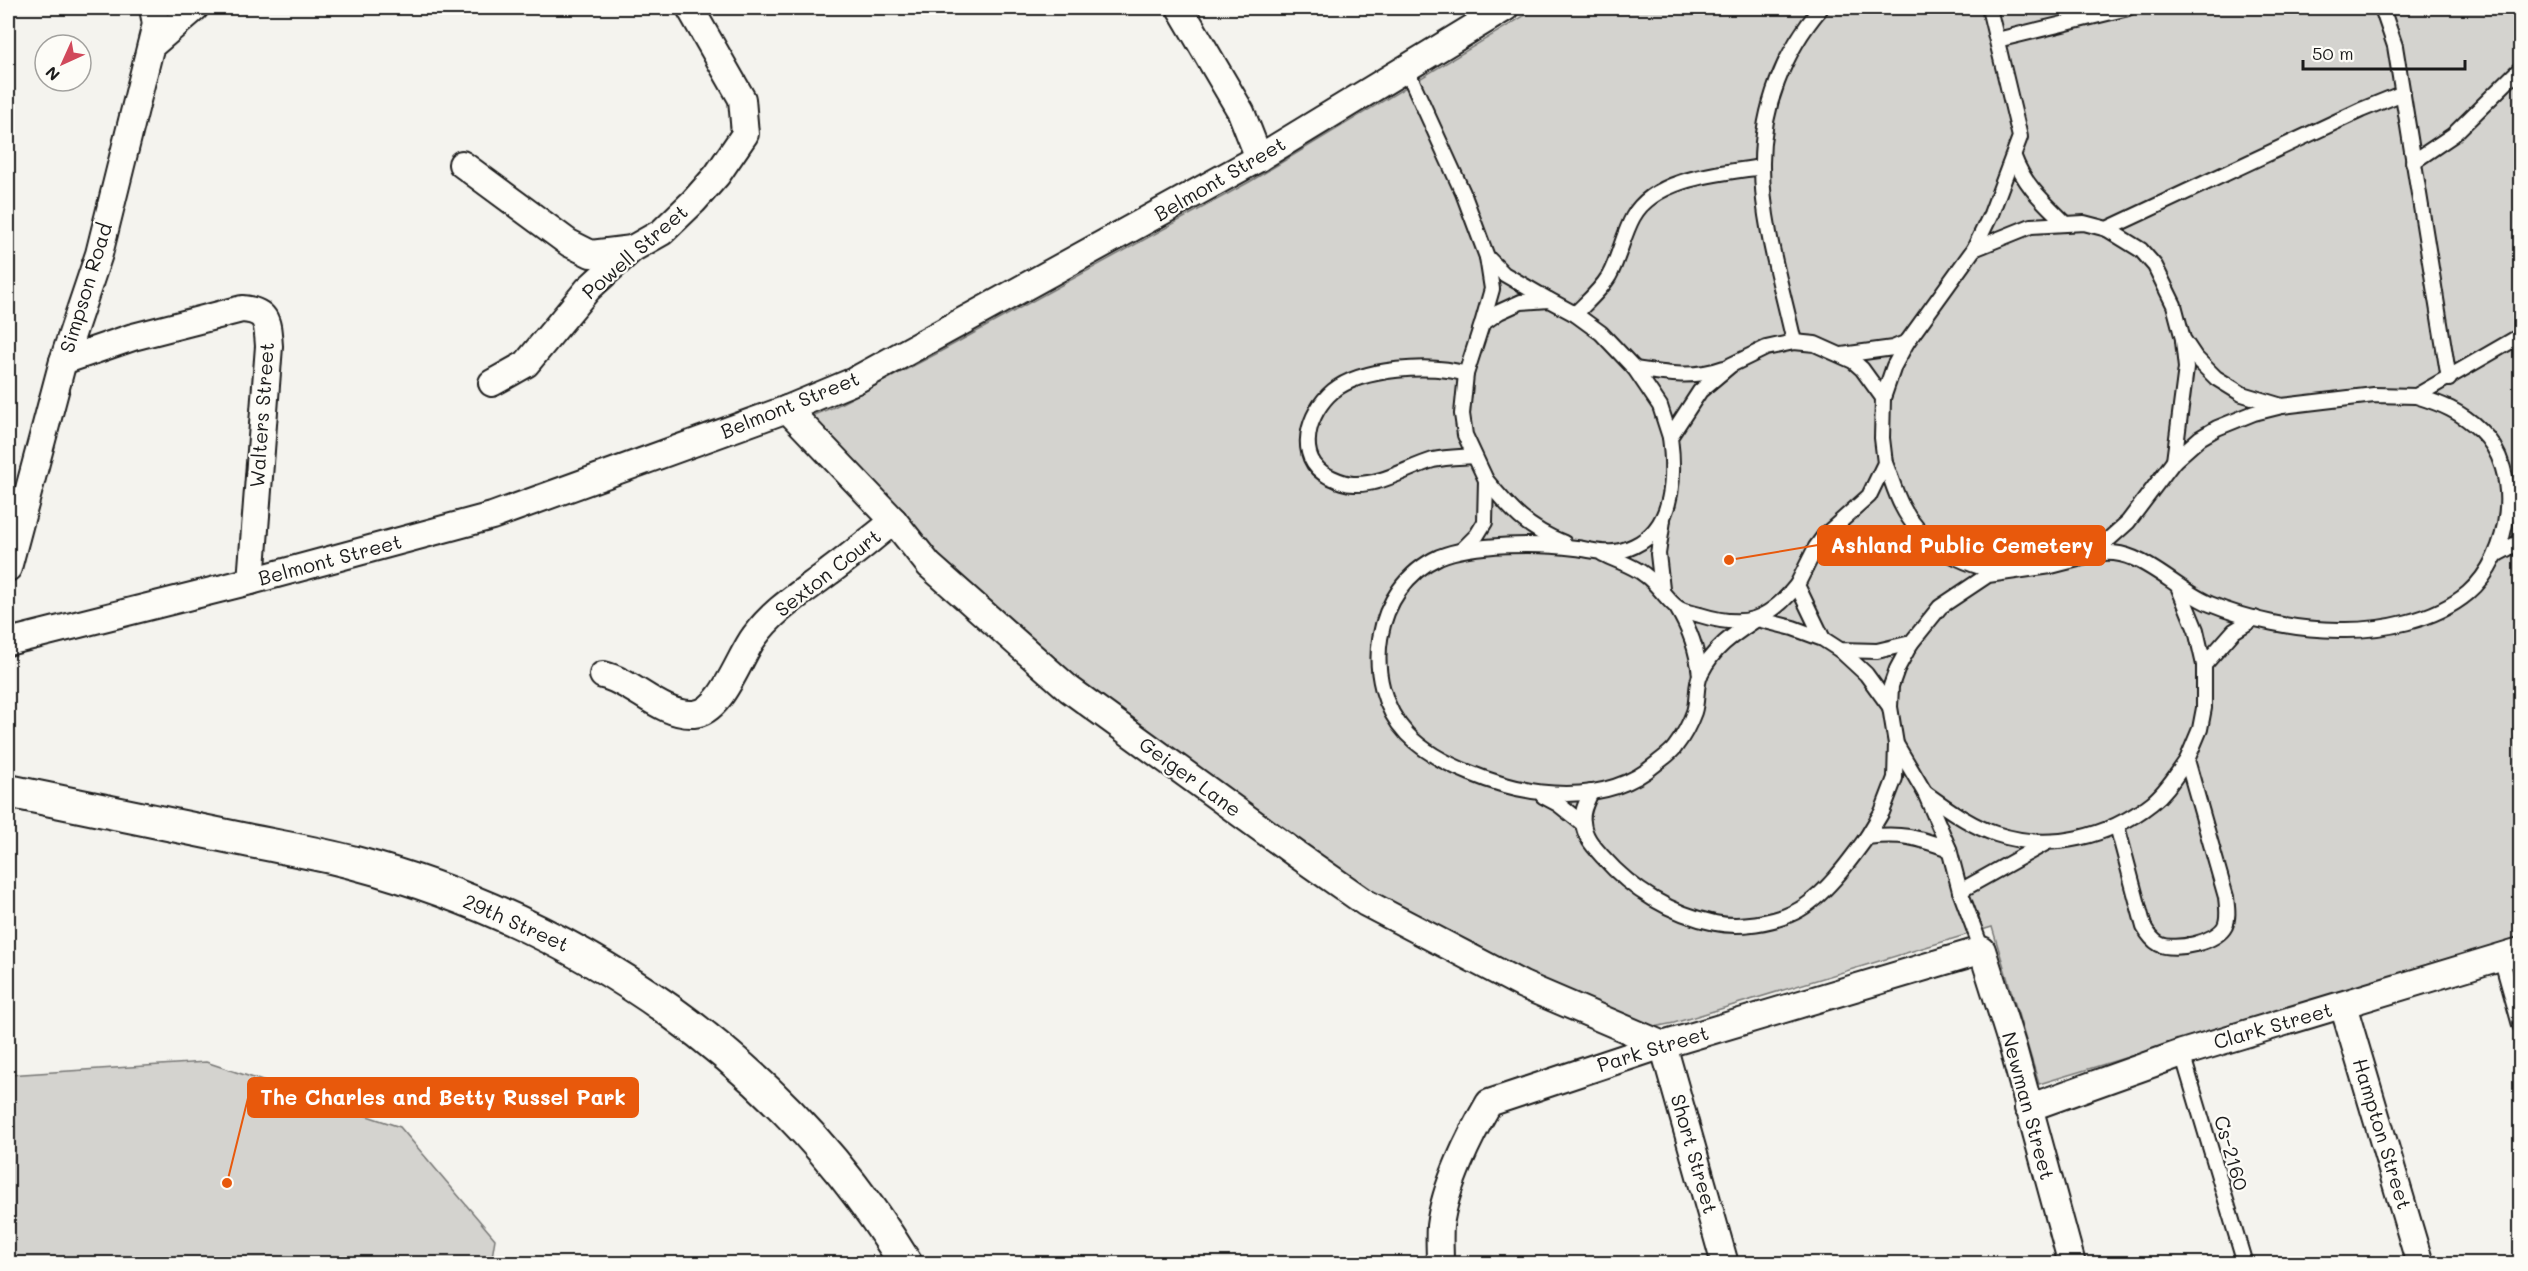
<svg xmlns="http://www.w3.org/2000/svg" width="2528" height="1271" font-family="Mali,sans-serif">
	<rect width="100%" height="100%" fill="#f4f3ee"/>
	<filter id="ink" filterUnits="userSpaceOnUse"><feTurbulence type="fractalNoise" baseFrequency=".0167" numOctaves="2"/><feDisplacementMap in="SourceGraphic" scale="12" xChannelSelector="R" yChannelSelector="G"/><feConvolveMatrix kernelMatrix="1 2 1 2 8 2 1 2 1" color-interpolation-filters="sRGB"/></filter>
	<g filter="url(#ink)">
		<g fill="#d4d3cf" stroke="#787876" stroke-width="1.5">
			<path d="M1537 8H2520V938L2039 1084 1992 927 1674 1023 1649 1028 1596 1008 1467 940 1373 897 1093 692 975 595 901 525 808 417 834 407 934 355 1251 181Z"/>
			<path d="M206 1062 400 1127 495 1239 491 1263H8V1075Z"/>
		</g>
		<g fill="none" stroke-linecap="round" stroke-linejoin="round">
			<defs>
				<g id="service">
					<path d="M2382 8 2395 46 2449 379"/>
					<path d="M1997 40 2128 8"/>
					<path d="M1406 68 1463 193 1487 257 1504 274 1549 300"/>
					<path d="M2014 157C2024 185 2045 203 2065 223"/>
					<path d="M2413 162 2453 135 2520 69"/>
					<path d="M2107 229 2141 250 2155 266 2174 305 2183 339 2195 357 2216 378 2242 394 2282 406 2374 395 2416 396 2520 336"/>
					<path d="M1974 249 1991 214 2020 137 1989 8"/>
					<path d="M1575 314C1587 302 1600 291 1609 276 1619 258 1623 235 1633 217 1655 177 1722 173 1762 167"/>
					<path d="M1482 324 1492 289 1487 257"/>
					<path d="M1794 342C1782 287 1762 224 1762 167 1761 109 1784 51 1821 8"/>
					<path d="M1842 355 1893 348 1907 342 1974 249 2031 226 2084 223 2107 229 2361 110 2403 93"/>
					<path d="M1635 369C1666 374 1694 379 1724 368"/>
					<path d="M1466 374C1432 363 1361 368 1333 391 1308 412 1294 458 1328 476 1337 480 1344 484 1354 484 1382 485 1407 468 1433 460 1445 457 1461 457 1474 456"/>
					<path d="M1883 398 1894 366 1907 342"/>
					<path d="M2174 461 2186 368 2183 341"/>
					<path d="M1885 463C1891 477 1895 493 1902 506 1921 544 1960 563 1999 572"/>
					<path d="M1486 480C1510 509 1527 529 1564 543"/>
					<path d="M1463 549 1477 535 1485 522 1486 480 1465 435 1462 414 1466 374 1482 324 1499 312 1521 302 1549 300 1575 314 1601 333 1635 369 1660 406 1670 437"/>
					<path d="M1603 554C1617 561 1634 566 1645 575 1657 583 1668 602 1678 608 1684 612 1693 613 1700 615 1745 629 1768 621 1797 585"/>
					<path d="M2497 554 2520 542"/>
					<path d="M2092 555C2137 542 2171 588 2210 604 2249 620 2296 630 2339 630 2381 631 2435 621 2468 593 2511 556 2524 471 2480 430 2460 411 2442 404 2416 396"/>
					<path d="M1662 589 1658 554 1663 520"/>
					<path d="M1677 608C1690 630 1697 649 1700 675"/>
					<path d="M1823 639 1797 585 1816 547 1824 536 1869 496 1885 463 1882 438 1883 398 1862 369 1853 361 1815 344 1794 342 1766 348 1731 365 1700 391 1670 437C1675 476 1675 527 1634 546 1611 557 1599 551 1576 548 1539 543 1473 543 1439 557 1373 587 1359 682 1407 734 1424 752 1447 764 1470 773 1528 797 1605 808 1657 763 1663 758 1671 753 1675 747 1682 738 1690 723 1694 712 1698 700 1695 685 1701 673 1714 647 1733 635 1757 619L1793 628 1823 639 1840 650 1877 651 1911 643 1940 607 1988 575 2051 566 2090 556 2128 522 2174 461 2200 438 2217 428 2254 413 2282 406"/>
					<path d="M1911 643 1897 669 1891 686 1890 707 1896 744 1925 793 1949 849"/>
					<path d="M1840 650 1866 674 1890 707"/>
					<path d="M2204 665 2234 631 2255 618"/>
					<path d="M1591 792C1587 802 1581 811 1583 822 1584 837 1594 847 1603 857 1632 890 1671 914 1715 923 1739 928 1773 923 1795 912 1823 898 1849 862 1867 837 1902 833 1916 837 1949 849L1960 891 1982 950"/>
					<path d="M1925 793C1947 808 1970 826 1996 834 2050 852 2109 837 2152 803 2167 791 2176 775 2187 760"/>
					<path d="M1543 796 1558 804 1583 824"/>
					<path d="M2117 826 2144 927C2148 934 2152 940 2159 944 2175 952 2217 942 2225 926 2229 917 2227 907 2226 897L2187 760 2200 729 2204 708V665L2196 630 2178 586"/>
					<path d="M1867 837 1882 812 1895 778 1896 744"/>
					<path d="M1960 891 2046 843"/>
					<path d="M2501 957 2520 1025"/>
					<path d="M2182 1053 2245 1264"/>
				</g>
				<g id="minor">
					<path d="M1180 8 1241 112 1259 158"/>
					<path d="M151 46 195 8"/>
					<path d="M462 164 569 243 591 254 632 249"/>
					<path d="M63 361 133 337 242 309C269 311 267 324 269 346L251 581"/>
					<path d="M492 383 526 364 588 289 632 249 662 232 694 201 717 175 745 134 742 99 690 8"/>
					<path d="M787 409 894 521 929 565 1069 689 1296 854 1366 903 1523 985 1663 1045 1725 1264"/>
					<path d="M8 568 63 361 99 254 156 24 153 8"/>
					<path d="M8 642 251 581 492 516 787 409 854 381 1259 158 1505 8"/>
					<path d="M603 675C634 682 661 716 694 714 722 712 739 657 754 637 774 609 802 593 829 572 851 556 872 538 894 521"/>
					<path d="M2343 1005 2420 1264"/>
					<path d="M2028 1108 2182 1053 2520 951"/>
					<path d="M1440 1264C1440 1251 1439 1238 1440 1226 1445 1186 1469 1137 1489 1103L1663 1045 1982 950 2013 1048 2072 1264"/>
				</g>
				<path id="tertiary" d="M8 791C85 807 163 823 241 839 279 847 318 853 355 863 581 923 783 1062 906 1264"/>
			</defs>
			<use href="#service" stroke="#1c1c1c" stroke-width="18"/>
			<use href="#minor" stroke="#1c1c1c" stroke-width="30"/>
			<use href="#tertiary" stroke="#1c1c1c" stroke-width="36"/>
			<use href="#service" stroke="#fdfcf7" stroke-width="14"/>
			<use href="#minor" stroke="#fdfcf7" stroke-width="26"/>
			<use href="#tertiary" stroke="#fdfcf7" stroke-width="32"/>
		</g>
	</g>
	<g text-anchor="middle" stroke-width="4.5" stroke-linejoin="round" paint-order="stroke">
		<g font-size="20" fill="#1c1c1c" stroke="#fdfcf7">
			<text transform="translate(1220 179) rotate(-30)" y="7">Belmont Street</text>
			<text transform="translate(635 252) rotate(-41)" y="7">Powell Street</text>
			<text transform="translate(86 288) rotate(-73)" y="7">Simpson Road</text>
			<text transform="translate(790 405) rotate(-22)" y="7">Belmont Street</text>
			<text transform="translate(262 415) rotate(-86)" y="7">Walters Street</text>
			<text transform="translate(330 560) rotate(-15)" y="7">Belmont Street</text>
			<text transform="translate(828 573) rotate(-38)" y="7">Sexton Court</text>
			<text transform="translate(1190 777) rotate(36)" y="7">Geiger Lane</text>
			<text transform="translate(516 923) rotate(24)" y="7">29th Street</text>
			<text transform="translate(2273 1026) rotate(-16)" y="7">Clark Street</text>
			<text transform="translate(1653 1049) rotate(-17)" y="7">Park Street</text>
			<text transform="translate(2028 1106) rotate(75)" y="7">Newman Street</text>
			<text transform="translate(2382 1134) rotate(73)" y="7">Hampton Street</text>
			<text transform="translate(2231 1153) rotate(74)" y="7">Cs-2160</text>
			<text transform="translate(1694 1154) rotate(74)" y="7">Short Street</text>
		</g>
	</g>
	<path fill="none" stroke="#e8590c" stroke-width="2" d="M1729 560L1818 545M227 1183L248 1098"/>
	<g fill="#e8590c" stroke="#fdfcf7" stroke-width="2">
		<circle cx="1729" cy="560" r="6"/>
		<circle cx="227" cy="1183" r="6"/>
	</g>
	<g fill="#e8590c" stroke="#e8590c" stroke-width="2">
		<rect x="1818" y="526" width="287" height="39" rx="6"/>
		<rect x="248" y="1078" width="390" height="39" rx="6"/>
	</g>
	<g font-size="21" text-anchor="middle" font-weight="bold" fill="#fff">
		<text x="1962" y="553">Ashland Public Cemetery</text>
		<text x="443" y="1105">The Charles and Betty Russel Park</text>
	</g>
	<rect width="2528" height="1271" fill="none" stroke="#fdfcf7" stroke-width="30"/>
	<rect x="15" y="15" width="2498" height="1241" fill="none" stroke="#1c1c1c" stroke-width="2" filter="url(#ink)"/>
	<g transform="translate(63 63) rotate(225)"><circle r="28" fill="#fdfcf7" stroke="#a3a29f" stroke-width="1.5"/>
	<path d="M0-4.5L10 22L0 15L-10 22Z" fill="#d1495b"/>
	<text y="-9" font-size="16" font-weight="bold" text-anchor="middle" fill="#1c1c1c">N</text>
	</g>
	<path d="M2303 60v9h162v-9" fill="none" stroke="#1c1c1c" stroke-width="3"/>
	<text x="2312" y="60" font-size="18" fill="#1c1c1c" stroke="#fdfcf7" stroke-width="4.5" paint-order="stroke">50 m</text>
</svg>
